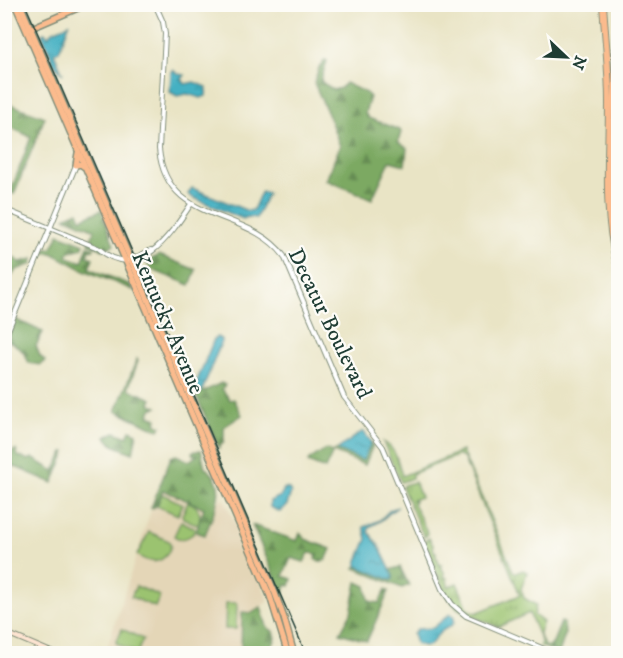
<svg xmlns="http://www.w3.org/2000/svg" width="623" height="658" font-family="'IM FELL DW Pica',serif">
	<defs>
		<pattern id="grass-tufts" width="24" height="20" patternUnits="userSpaceOnUse" patternTransform="scale(1.5)"><rect width="24" height="20" fill="#9bc36f"/><path d="M3 7l-1-3M5 7V3M7 7l1-3M15 17l-1-3M17 17v-4M19 17l1-3" fill="none" stroke="#7ea05c"/></pattern>
		<pattern id="forest-firs" width="22" height="20" patternUnits="userSpaceOnUse" patternTransform="scale(1.5)"><rect width="22" height="20" fill="#7ca962"/><path d="M5 1l3.5 6h-7zM16 11l3.5 6h-7z" fill="#658b52"/></pattern>
		<pattern id="water-ripples" width="26" height="14" patternUnits="userSpaceOnUse" patternTransform="scale(1.5)"><rect width="26" height="14" fill="#44b0c2"/><path d="M2 4q2-2 4 0t4 0M15 11q2-2 4 0t4 0" fill="none" stroke="#38909e"/></pattern>
	</defs>
	<rect width="100%" height="100%" fill="#fdfcf7"/>
	<filter id="ink" filterUnits="userSpaceOnUse"><feTurbulence type="fractalNoise" baseFrequency=".0167" numOctaves="2"/><feDisplacementMap in="SourceGraphic" scale="12" xChannelSelector="R" yChannelSelector="G"/><feConvolveMatrix kernelMatrix="1 2 1 2 8 2 1 2 1" color-interpolation-filters="sRGB"/></filter>
	<filter id="wash" filterUnits="userSpaceOnUse"><feTurbulence type="fractalNoise" baseFrequency=".008" numOctaves="4" result="noise"/><feDisplacementMap in="SourceGraphic" scale="24" xChannelSelector="R" yChannelSelector="G"/><feGaussianBlur stdDeviation="1.35" result="paint"/><feColorMatrix in="noise" values="0 0 0 0 0 0 0 0 0 0 0 0 0 0 0 0 0 1.4 0 .05"/><feComposite in="paint" operator="in"/></filter>
	<g filter="url(#wash)">
		<rect width="100%" height="100%" fill="#e9e4c5"/>
		<path fill="#e4d6b7" d="M158 488 205 508 224 498 269 601 250 614 242 613 240 653 105 654Z"/>
		<g fill="url(#grass-tufts)" stroke="#5d8052" stroke-width="1.5">
			<path d="M383 442C396 448 398 462 402 476L462 451 513 571 516 573 523 570 527 572 521 589 524 598 536 605 534 615 543 622 539 633 544 646 548 647 551 645 550 650 540 646 541 641 529 613 498 627 467 614 457 608 445 593 424 541 429 538 433 545 434 552H436V558L438 559 439 565H441L440 566 444 572 445 578H447L448 587 457 583 468 609 476 613 520 595 463 457H460L459 455 412 474V478L401 482Z"/>
			<path d="M415 482 421 497 412 500 415 501 413 503 428 534 424 537 402 487 404 485Z"/>
		</g>
		<g fill="url(#forest-firs)" stroke="#4e734b" stroke-width="1.5">
			<path d="M325 60 327 61 321 79 322 82 333 90 341 88 345 83 366 93 370 97 365 113 368 118 400 130 401 132 398 142 407 148 405 165 390 161 372 199 326 180 340 146 328 114 314 83 319 68Z"/>
			<path d="M4 102 45 117 14 194 10 193 31 137 5 125Z"/>
			<path d="M101 210 114 245 103 250 89 243 95 230 65 217 78 211 81 219Z"/>
			<path d="M59 234 84 244 82 248 71 251 67 255 68 257 82 262 88 246 94 248 93 250 89 249 87 256 93 258 89 268C104 275 117 279 132 286L133 290 84 270 52 253H42L43 250 52 248Z"/>
			<path d="M5 251 20 262 33 259 32 264 16 270 11 277 5 275Z"/>
			<path d="M159 255 196 270 190 285 152 270 146 262Z"/>
			<path d="M15 319 43 332 36 346 40 356 45 361 40 365 29 363C24 351 19 346 7 340Z"/>
			<path d="M137 359 138 361 128 389 152 399 150 403 157 407 151 409 149 415 157 419 156 423 161 426 159 430 116 411Z"/>
			<path d="M221 383 225 385 222 389 230 400 234 399 242 415 224 427V441L219 448 196 395Z"/>
			<path d="M130 430 137 433 133 453 113 445 106 437 115 432 127 437Z"/>
			<path d="M371 442 373 445 365 465 333 452 325 469 308 462 309 460 326 449 332 452 338 449 363 460Z"/>
			<path d="M16 450 18 456 29 460 32 458 54 471 64 452H66L53 483 8 464 12 462V451Z"/>
			<path d="M201 450 205 468C231 483 213 514 205 535L196 532 204 508 163 490 155 507 151 508 171 457 176 455 189 461 199 454 193 455 192 452Z"/>
			<path d="M252 525 297 541 300 533 305 539 331 549 326 560 319 562 315 559 318 554 309 553 304 562 291 558 283 576 292 579 290 586 286 585 283 595Z"/>
			<path d="M357 566 391 580 393 577 390 570 400 567 409 585 402 588 355 568Z"/>
			<path d="M357 582 366 586 369 601 379 603 386 589 389 591 367 641 340 633 351 613Z"/>
			<path d="M261 607 267 627 274 632 276 638 269 653H241L242 612 252 613Z"/>
			<path d="M561 622 564 623 565 635 559 653 550 650Z"/>
		</g>
		<g fill="#9bc36f" stroke="#5d8052" stroke-width="1.5">
			<path d="M162 494 183 504 178 515 157 506Z"/>
			<path d="M188 502C199 505 202 514 198 525L183 518 182 515Z"/>
			<path d="M181 521 195 528 193 534C186 539 180 541 174 536Z"/>
			<path d="M149 532 169 541 171 546C165 563 152 566 137 555Z"/>
			<path d="M136 586 160 596 155 607 131 597Z"/>
			<path d="M226 603H237L236 629H225Z"/>
			<path d="M122 629 143 639 137 653 116 643Z"/>
		</g>
		<g fill="url(#water-ripples)" stroke="#32767b" stroke-width="1.5">
			<path d="M70 22 59 51 54 53 63 74 54 64 42 34 45 32 48 37C53 27 63 30 70 22Z"/>
			<path d="M173 70 178 74 185 75 182 79 185 84 194 82 207 87 206 96 201 98 187 94 177 96 170 92 171 72Z"/>
			<path d="M192 188 248 211 253 210 261 192 268 193 256 218 248 217 243 219 192 197 188 194Z"/>
			<path d="M217 337 222 340 202 391 198 394 195 386 214 339Z"/>
			<path d="M363 431 371 442 363 460 339 451 338 449Z"/>
			<path d="M284 488 289 489 291 492 287 505 280 512 270 507V501L281 496Z"/>
			<path d="M398 507C388 512 383 522 371 526L368 531 379 546 393 575V579L391 580 357 566V563L367 539 364 527 380 520 390 510Z"/>
			<path d="M450 614 454 616V623C450 627 445 628 441 632 429 641 436 650 416 644L413 634 417 629 433 628Z"/>
		</g>
	</g>
	<g filter="url(#ink)">
		<g fill="none" stroke-linecap="round" stroke-linejoin="round">
			<defs>
				<g id="tertiary">
					<path d="M155 4 163 22 165 34 159 149C166 226 248 207 284 256L344 397 383 447 442 589 452 604 466 616 556 654"/>
					<path d="M4 209 98 248C138 284 170 236 191 204"/>
					<path d="M131 260 151 250"/>
					<path d="M4 340 76 165"/>
				</g>
				<path id="secondary" d="M4 632 56 654"/>
				<g id="primary">
					<path d="M15 4 270 596 288 654"/>
					<path d="M20 4 275 593 284 618 294 654"/>
					<path d="M27 30 87 4"/>
					<path d="M78 153 76 165 81 164 83 166"/>
				</g>
				<g id="motorway">
					<path d="M603 4C605 37 609 69 609 102 609 158 603 213 618 267"/>
					<path d="M617 4 613 191 618 244"/>
				</g>
			</defs>
			<use href="#tertiary" stroke="#84907c" stroke-width="6"/>
			<use href="#secondary" stroke="#84907c" stroke-width="6"/>
			<use href="#primary" stroke="#84907c" stroke-width="8"/>
			<use href="#motorway" stroke="#84907c" stroke-width="8"/>
			<use href="#tertiary" stroke="#fff" stroke-width="4"/>
			<use href="#secondary" stroke="#fde4d1" stroke-width="4"/>
			<use href="#primary" stroke="#fbbb8d" stroke-width="5"/>
			<use href="#motorway" stroke="#fbbb8d" stroke-width="6"/>
			<path stroke="#1f3d34" stroke-width="1.5" d="M25 4 306 654"/>
		</g>
	</g>
	<g text-anchor="middle" stroke-width="4.5" stroke-linejoin="round" paint-order="stroke">
		<g font-size="22" fill="#1f3d34" stroke="#fdfcf7">
			<text transform="translate(169 322) rotate(67)" y="8">Kentucky Avenue</text>
			<text transform="translate(331 323) rotate(64)" y="8">Decatur Boulevard</text>
		</g>
	</g>
	<rect width="623" height="658" fill="none" stroke="#fdfcf7" stroke-width="24"/>
	<g transform="translate(566 57) rotate(113)" stroke="#fdfcf7" stroke-width="4.5" paint-order="stroke">
	<path d="M0-4.5L10 22L0 15L-10 22Z" fill="#1f3d34"/>
	<text y="-9" font-size="16" font-weight="bold" text-anchor="middle" fill="#1f3d34">N</text>
	</g>
</svg>
